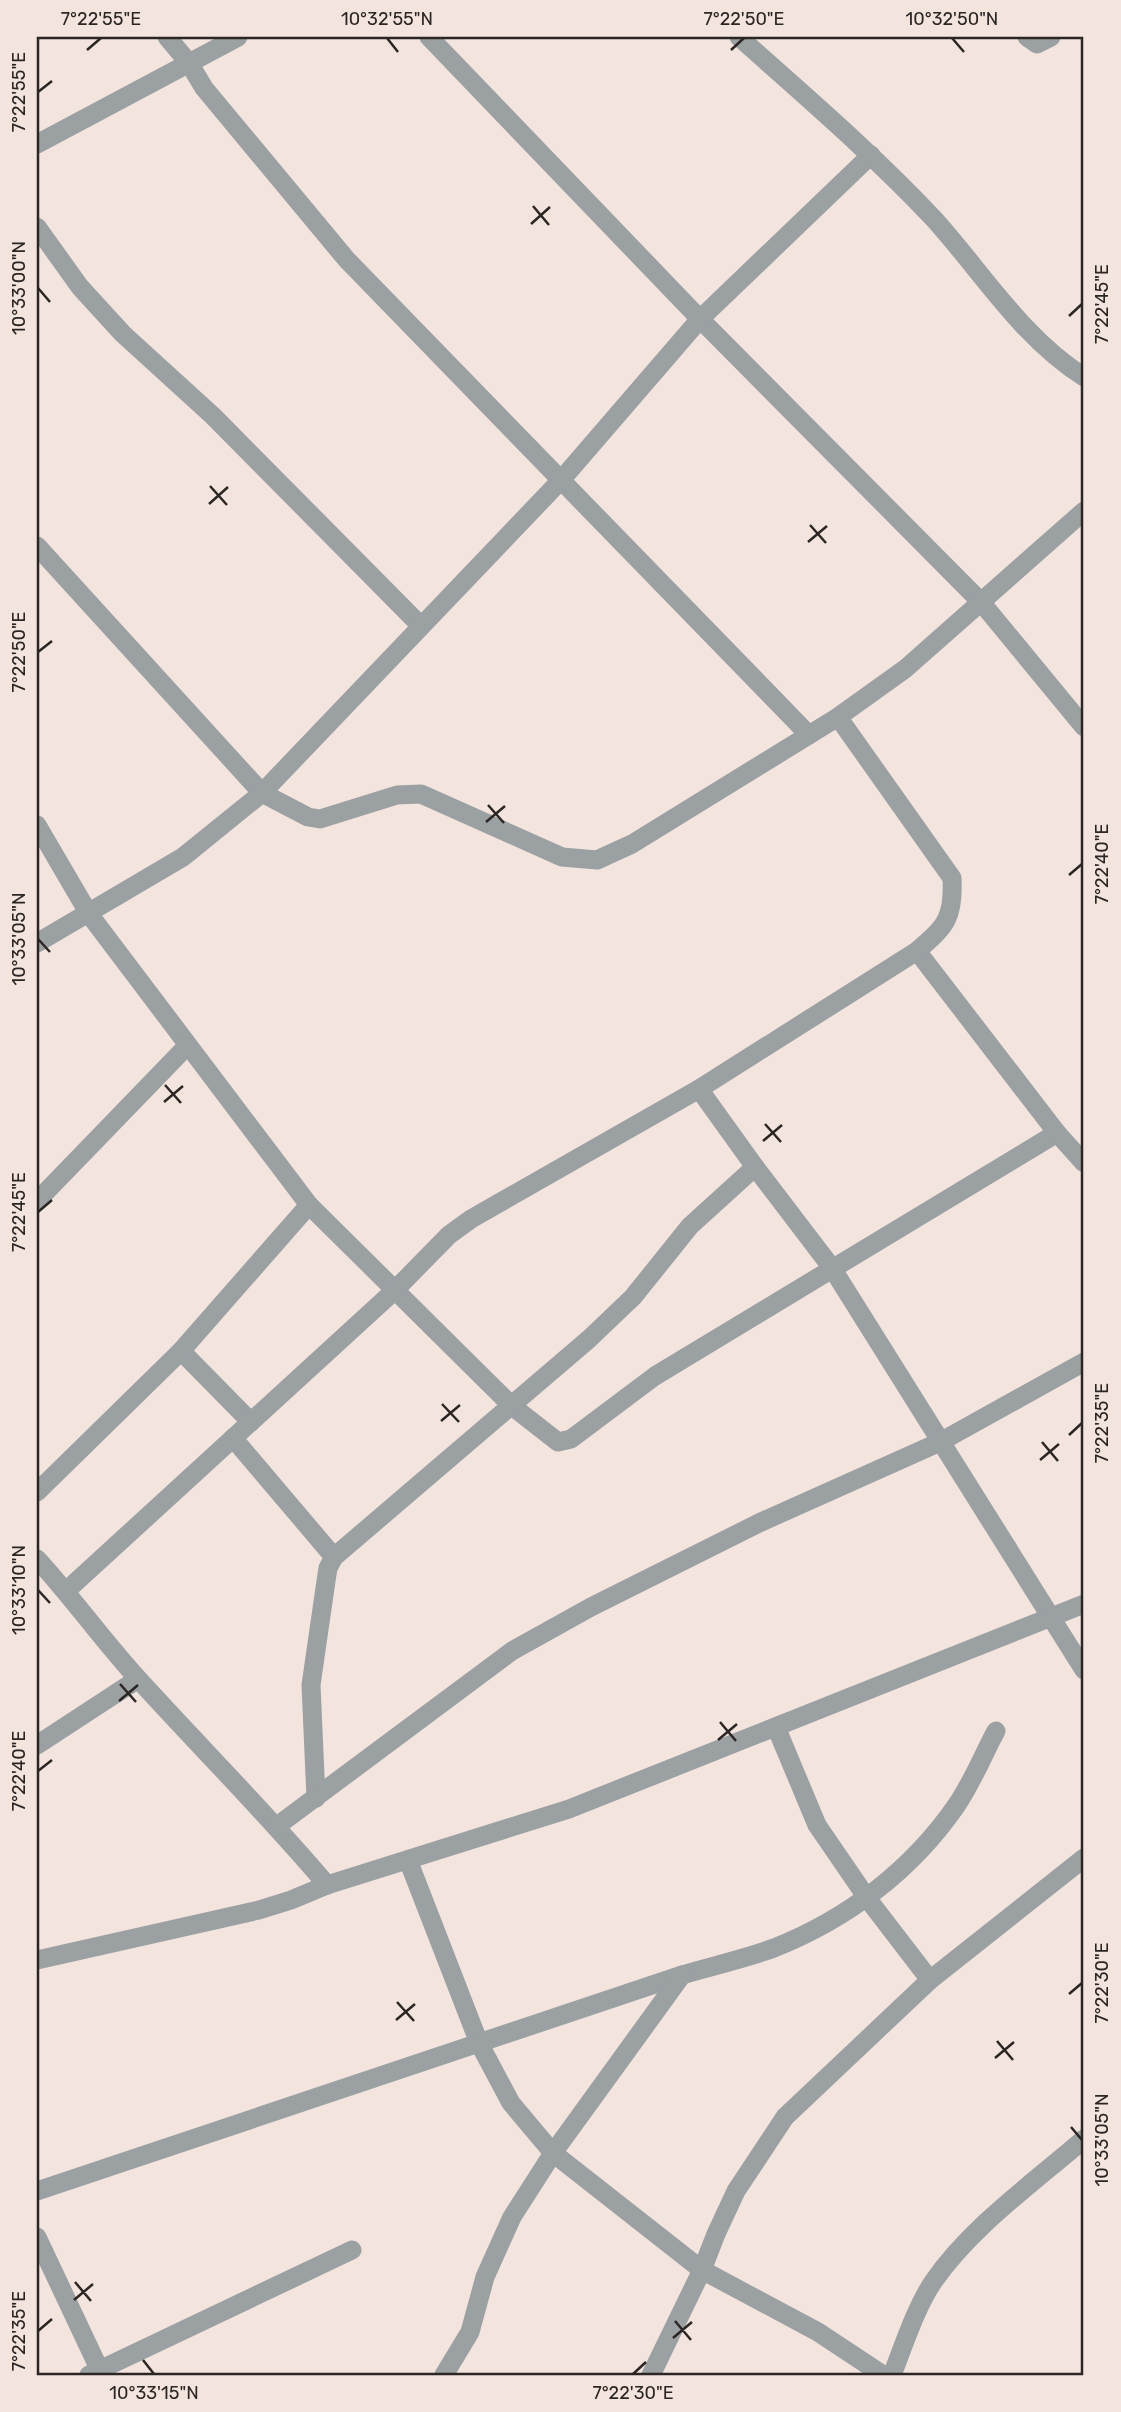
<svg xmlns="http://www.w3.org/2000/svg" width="1121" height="2412" font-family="Rubik,sans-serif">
	<rect width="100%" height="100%" fill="#f3e5de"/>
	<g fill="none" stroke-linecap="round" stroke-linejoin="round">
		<g stroke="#9ba0a3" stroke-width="19">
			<path d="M167 37 189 63 204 88 347 260 809 735"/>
			<path d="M429 37 700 319 981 602 1084 727"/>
			<path d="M1027 37 1037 44 1051 37"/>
			<path d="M37 144 238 37"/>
			<path d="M37 227 80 287 123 334 213 416 421 626"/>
			<path d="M37 546 262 793 308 817 320 819 397 795 421 794 562 857 597 860 632 844 838 717 905 669 1084 511"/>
			<path d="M37 825 89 914 309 1205 512 1406 558 1442 571 1439 655 1376 1057 1133"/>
			<path d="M37 943 183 857 262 793 562 479 700 319 871 155"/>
			<path d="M917 951 1057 1133 1084 1163"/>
			<path d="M699 1089 755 1167 832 1268 1084 1670"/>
			<path d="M37 1201 187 1046"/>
			<path d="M181 1351 251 1422"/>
			<path d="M233 1438 334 1557"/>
			<path d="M37 1492 181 1351 309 1205"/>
			<path d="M37 1559C73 1598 104 1642 140 1681 202 1749 267 1814 327 1885"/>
			<path d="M66 1591 394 1291 449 1235 471 1219 699 1089 917 951C946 926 954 918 952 878L838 717"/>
			<path d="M776 1727 817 1825 867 1898 930 1980"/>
			<path d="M37 1745 138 1679"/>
			<path d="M316 1798 311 1685 326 1581 328 1568 334 1557 589 1339 633 1297 690 1226 755 1167"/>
			<path d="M277 1826 512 1651 591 1607 759 1523 940 1442 1084 1362"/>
			<path d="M408 1860 479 2043 511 2103 553 2153 702 2270 818 2332 883 2375"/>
			<path d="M37 1960 259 1910 291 1900 327 1885 569 1809 1084 1604"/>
			<path d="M37 2191 682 1975C712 1966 744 1959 774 1948 847 1919 911 1871 956 1806 972 1783 983 1755 996 1731"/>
			<path d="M37 2237 102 2375"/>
			<path d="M89 2375 352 2250"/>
			<path d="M444 2375 470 2332 485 2277 512 2217 553 2153 682 1975"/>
			<path d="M651 2375 702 2270 716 2234 736 2191 785 2117 930 1980 1084 1858"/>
			<path d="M892 2375C904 2345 915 2309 933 2282 971 2227 1033 2183 1084 2139"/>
		</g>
		<path stroke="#9ba0a3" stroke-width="19" d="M739 37C805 96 873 154 934 219 982 272 1022 338 1084 377"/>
	</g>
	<path fill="none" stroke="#2b2623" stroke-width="2.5" d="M387 38 398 52M952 38 964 52M87 50 101 38M731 50 744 38M38 92 52 81M533 206 549 225M531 224 550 207M38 288 50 302M1069 316 1082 304M210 486 227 505M209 504 228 487M810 525 826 543M808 542 827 526M38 652 52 641M488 805 504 823M486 822 505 806M1069 875 1082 864M38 939 50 952M165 1085 181 1103M164 1102 183 1086M765 1124 781 1142M763 1141 782 1125M38 1212 52 1200M442 1404 459 1422M441 1421 460 1405M1069 1435 1082 1423M1042 1442 1058 1461M1040 1460 1059 1444M38 1590 50 1603M120 1684 136 1702M119 1701 138 1685M720 1722 736 1741M718 1740 737 1724M38 1771 52 1760M1069 1994 1082 1983M397 2002 414 2021M396 2020 415 2004M997 2041 1013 2060M995 2058 1014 2042M1071 2127 1082 2140M75 2282 91 2301M74 2300 93 2284M675 2321 691 2340M38 2331 52 2319M673 2338 692 2322M143 2360 154 2374M633 2374 646 2362"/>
	<rect width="1121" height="2412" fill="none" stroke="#f3e5de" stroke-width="77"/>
	<rect x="38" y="38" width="1044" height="2336" fill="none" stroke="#2b2623" stroke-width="2.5"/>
	<g font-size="18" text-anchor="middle" fill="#2b2623">
		<text x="101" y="25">7°22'55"E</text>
		<text x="387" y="25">10°32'55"N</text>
		<text x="744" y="25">7°22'50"E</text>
		<text x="952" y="25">10°32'50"N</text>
		<text transform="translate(19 92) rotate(-90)" y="6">7°22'55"E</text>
		<text transform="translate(19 288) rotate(-90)" y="6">10°33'00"N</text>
		<text transform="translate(1102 304) rotate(-90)" y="6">7°22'45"E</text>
		<text transform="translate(19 652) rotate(-90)" y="6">7°22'50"E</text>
		<text transform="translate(1102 864) rotate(-90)" y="6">7°22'40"E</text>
		<text transform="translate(19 939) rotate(-90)" y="6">10°33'05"N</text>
		<text transform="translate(19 1212) rotate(-90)" y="6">7°22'45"E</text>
		<text transform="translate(1102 1423) rotate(-90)" y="6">7°22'35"E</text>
		<text transform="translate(19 1590) rotate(-90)" y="6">10°33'10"N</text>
		<text transform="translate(19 1771) rotate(-90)" y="6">7°22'40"E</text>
		<text transform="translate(1102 1983) rotate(-90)" y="6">7°22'30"E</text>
		<text transform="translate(1102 2140) rotate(-90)" y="6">10°33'05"N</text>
		<text transform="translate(19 2331) rotate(-90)" y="6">7°22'35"E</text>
		<text x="154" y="2399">10°33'15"N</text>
		<text x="633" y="2399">7°22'30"E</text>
	</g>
</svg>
